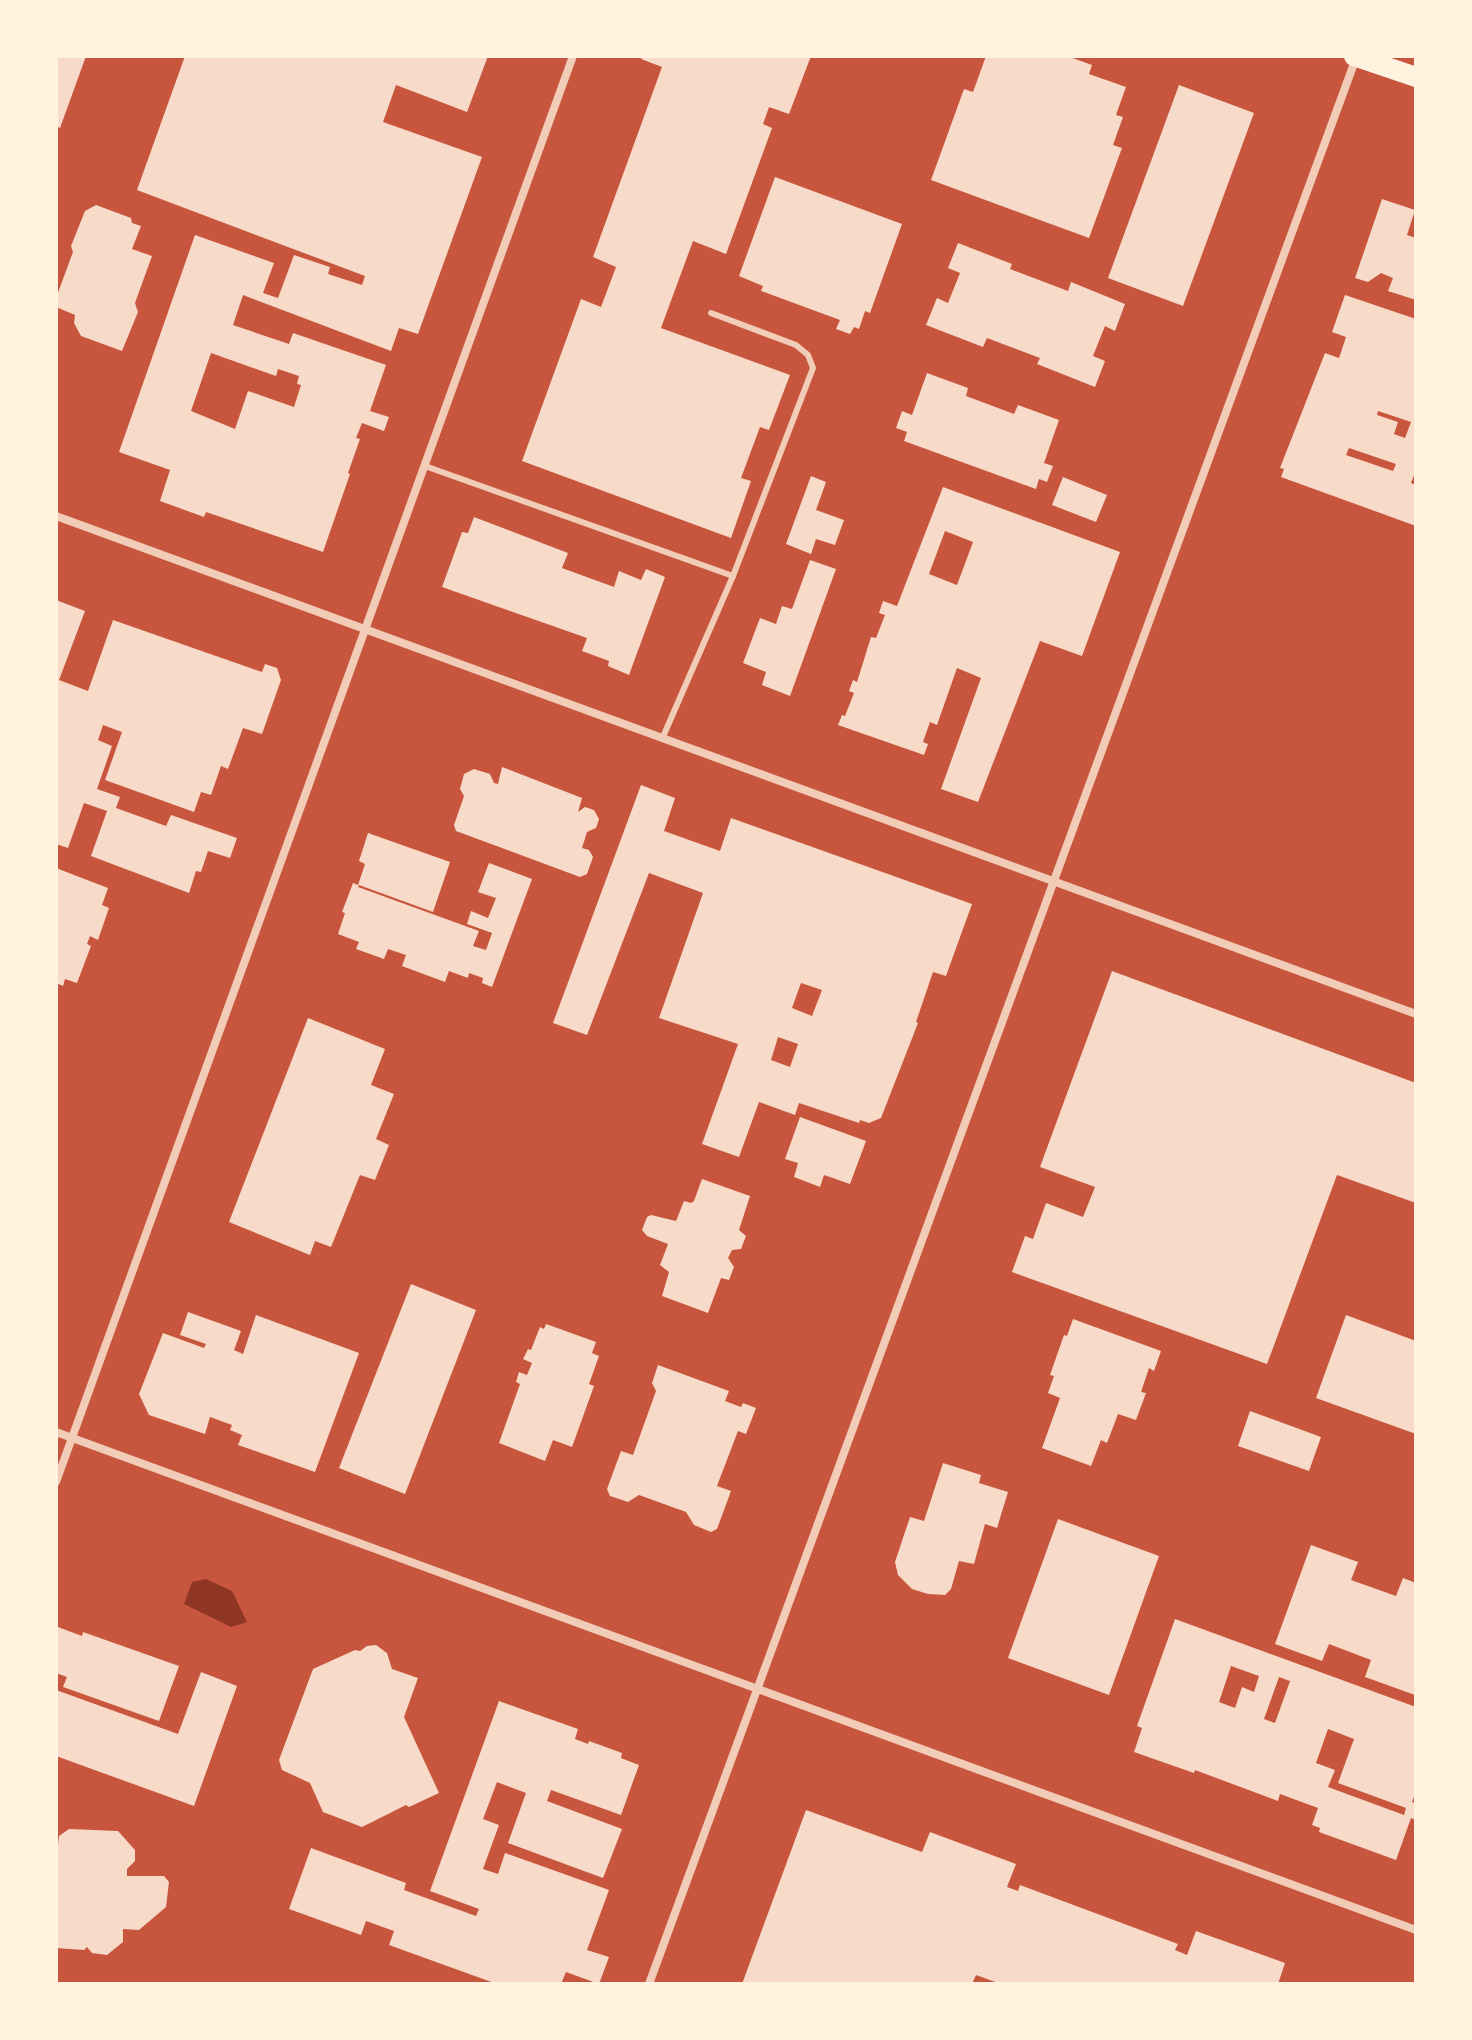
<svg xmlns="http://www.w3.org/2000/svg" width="1472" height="2040" font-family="'Varela Round',sans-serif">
	<rect width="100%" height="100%" fill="#c8553d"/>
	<path fill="#8f3625" d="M206 1579 232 1591 247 1622 231 1627 184 1604 192 1582Z"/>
	<g fill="#f7dbc8" fill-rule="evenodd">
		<path d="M56 56H86L60 128 56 126Z"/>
		<path d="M185 56H488L467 112 396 85 383 122 482 157 418 334 399 328 391 351 243 295 233 325 289 344 293 333 386 365 370 411 389 417 384 431 362 423 356 438 360 439 348 473 350 474 323 552 206 512 204 517 160 501 170 470 119 452 195 235 274 263 263 293 278 298 294 255 330 267 328 274 362 285 365 276 137 190ZM211 353 276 376 278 369 299 376 297 384 301 385 294 407 248 391 235 429 191 411Z"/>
		<path d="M643 56H811L789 114 769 107 763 124 772 128 726 254 693 241 661 328 790 375 769 430 760 427 741 478 751 481 731 538 522 461 581 299 601 307 616 267 593 257 662 67 641 59Z"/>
		<path d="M986 56H1067L1092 65 1089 74 1126 87 1116 115 1123 117 1113 145 1122 148 1089 238 931 180 964 89 973 92Z"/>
		<path d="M1179 85 1254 113 1183 306 1108 278Z"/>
		<path d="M775 177 902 224 870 313 865 311 859 329 854 327 850 334 836 329 840 320 761 291 763 286 739 276Z"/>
		<path d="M1382 199 1415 210 1407 235 1416 238V300L1388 291 1393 278 1381 273 1368 282 1355 278Z"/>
		<path d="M96 205 131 218 132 223 141 226 132 249 152 256 135 303 138 312 122 351 81 336 74 323 75 315 56 307V298L73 252 71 246 85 211Z"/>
		<path d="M958 243 1012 264 1010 269 1068 291 1071 282 1125 304 1115 331 1105 326 1093 356 1105 361 1095 387 1037 364 1040 358 987 338 983 347 926 325 937 298 948 303 960 273 948 268Z"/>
		<path d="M1345 295 1416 319V470L1411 483 1416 485V526L1281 477 1284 469 1280 468 1325 353 1339 358 1346 337 1332 332ZM1378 411 1411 422 1405 438 1394 434 1398 422 1377 415ZM1349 448 1396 464 1393 471 1346 455Z"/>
		<path d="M927 373 968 388 966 396 1014 414 1018 405 1059 420 1044 463 1053 466 1047 482 1039 479 1036 489 904 441 907 432 896 428 902 411 912 415Z"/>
		<path d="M811 476 826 482 816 510 844 520 835 545 816 539 811 554 786 544Z"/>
		<path d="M1063 477 1107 495 1096 522 1052 505Z"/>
		<path d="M943 487 1120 552 1082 656 1040 641 978 802 941 789 981 678 957 668 937 725 930 722 923 742 928 744 924 755 838 725 842 715 845 716 854 693 849 691 853 680 857 682 871 637 876 638 885 615 879 613 883 601 897 606ZM945 531 973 542 957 585 929 574Z"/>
		<path d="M474 517 568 553 562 568 614 587 619 571 641 580 646 569 665 577 629 675 608 666 609 661 582 651 587 638 442 587 462 532 468 533Z"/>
		<path d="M810 560 836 569 790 696 762 685 766 672 743 663 760 618 776 624 782 606 792 609Z"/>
		<path d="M56 600 85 611 59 680 88 691 113 620 262 672 265 664 277 668 281 680 262 734 243 728 228 769 221 766 211 795 201 792 194 812 105 780 122 732 103 725 98 740 112 746 97 789 120 797 116 808 166 826 171 815 237 838 230 858 208 851 201 872 196 871 189 893 91 856 107 811 84 803 68 848 56 844Z"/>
		<path d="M502 767 582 798 578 812 585 807 594 810 599 819 596 828 587 832 582 848 589 850 593 857 587 874 580 877 456 831 454 825 464 796 460 789 464 774 474 769 490 774 494 783 498 784Z"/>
		<path d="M641 785 675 798 664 831 720 851 731 818 972 904 946 976 933 972 916 1022 918 1023 881 1118 869 1123 860 1120 859 1123 799 1103 795 1115 759 1102 739 1157 702 1144 738 1044 659 1018 703 893 649 873 587 1035 553 1023ZM801 983 822 990 812 1016 792 1008ZM778 1037 798 1044 790 1067 771 1060Z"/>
		<path d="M368 833 450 862 433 912 359 885 358 887 479 931 473 946 486 950 492 933 467 924 471 911 488 918 496 898 478 892 489 863 532 879 492 987 482 983 483 978 469 973 468 978 449 971 445 982 402 966 406 955 388 949 384 959 356 949 359 942 338 934 345 913 342 912 353 883 358 885 365 864 359 861Z"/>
		<path d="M56 868 108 888 102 905 109 908 98 940 90 936 87 944 91 946 77 983 65 979 63 986 56 983Z"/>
		<path d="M1112 971 1416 1083V1203L1337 1175 1267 1364 1012 1272 1025 1236 1033 1239 1046 1203 1083 1217 1095 1187 1040 1167Z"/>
		<path d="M308 1018 385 1049 371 1085 394 1094 376 1139 389 1145 375 1180 360 1175 331 1247 315 1241 310 1255 229 1222Z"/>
		<path d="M800 1117 866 1141 850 1184 824 1175 820 1187 794 1177 798 1163 785 1159Z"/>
		<path d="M702 1179 750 1196 739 1230 746 1236 741 1249 732 1250 728 1258 734 1267 729 1280 721 1278 708 1313 662 1296 669 1272 660 1265 668 1244 647 1236 642 1230 647 1217 651 1215 676 1221 684 1201 691 1203 694 1201Z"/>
		<path d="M411 1284 476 1310 405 1494 339 1468Z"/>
		<path d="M188 1312 241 1331 234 1350 243 1354 256 1315 359 1353 315 1472 238 1445 242 1435 230 1430 232 1425 210 1417 205 1434 149 1415 139 1394 163 1333 204 1348 206 1344 180 1335Z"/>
		<path d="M1346 1315 1416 1341V1434L1316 1398Z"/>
		<path d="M1073 1319 1161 1351 1154 1371 1149 1368 1141 1392 1146 1393 1136 1420 1118 1414 1107 1443 1101 1440 1091 1466 1042 1448 1060 1398 1048 1393 1054 1376 1050 1375 1064 1335 1067 1336Z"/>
		<path d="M546 1324 596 1342 592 1353 599 1356 589 1384 594 1386 572 1447 553 1440 545 1461 499 1443 520 1384 516 1382 519 1372 527 1375 532 1363 523 1359 528 1349 531 1350 540 1327 544 1329Z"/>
		<path d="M658 1365 729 1391 725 1401 741 1407 743 1403 756 1408 746 1434 738 1431 717 1486 731 1491 717 1529 711 1532 694 1525 686 1512 639 1495 628 1502 610 1496 607 1489 621 1451 633 1455 656 1391 652 1383Z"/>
		<path d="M1250 1411 1321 1437 1309 1471 1238 1446Z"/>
		<path d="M943 1463 981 1475 979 1483 1008 1492 997 1528 985 1524 974 1564 959 1561 951 1589 945 1595 928 1594 912 1589 898 1575 895 1562 910 1517 924 1521Z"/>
		<path d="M1058 1519 1159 1556 1109 1695 1008 1658Z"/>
		<path d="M1311 1545 1358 1562 1351 1580 1396 1596 1403 1578 1416 1583 1415 1695 1365 1677 1371 1660 1329 1644 1322 1661 1275 1644Z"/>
		<path d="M1175 1619 1416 1707V1792L1412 1802 1416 1803V1820L1411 1818 1396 1860 1319 1832 1320 1828 1312 1825 1318 1808 1280 1794 1278 1801 1195 1770 1194 1773 1134 1752 1142 1728 1137 1726ZM1231 1666 1259 1676 1254 1692 1242 1687 1235 1708 1219 1702ZM1279 1677 1290 1681 1275 1723 1264 1719ZM1328 1729 1354 1739 1338 1783 1406 1808 1404 1815 1328 1787 1335 1770 1316 1763Z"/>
		<path d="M58 1627 82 1636 83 1632 179 1666 159 1721 63 1687 67 1677 56 1673Z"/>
		<path d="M376 1645 387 1653 392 1669 418 1678 404 1717 439 1793 409 1807 406 1805 362 1827 323 1812 310 1783 282 1770 279 1760 313 1669 355 1650 360 1651 367 1646Z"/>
		<path d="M201 1672 237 1686 194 1806 56 1756V1690L178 1734Z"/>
		<path d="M499 1701 578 1729 575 1739 588 1744 589 1741 622 1753 621 1758 639 1765 621 1815 551 1790 547 1801 622 1829 603 1878 508 1843 526 1793 497 1782 483 1819 499 1825 483 1869 498 1874 505 1853 609 1890 587 1950 609 1957 599 1984 566 1972 561 1984H497L389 1945 394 1931 366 1921 361 1935 289 1909 311 1848 406 1883 404 1890 476 1916 479 1909 430 1891Z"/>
		<path d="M806 1810 922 1852 930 1832 1016 1864 1007 1887 1018 1891 1020 1885 1178 1944 1175 1950 1187 1955 1196 1931 1285 1963 1278 1984H1001L976 1975 972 1984H742Z"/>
		<path d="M69 1829 118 1831 135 1850V1861L127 1869V1876H164L169 1882 166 1907 139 1930 123 1929V1942L107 1955 92 1953 87 1947 84 1950 56 1948V1862L59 1836Z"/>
	</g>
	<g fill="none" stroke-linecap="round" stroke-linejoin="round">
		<g stroke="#f1ccb7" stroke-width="6">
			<path d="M711 313 796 345 808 355 813 368 733 576"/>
			<path d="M425 466 733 576 662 739"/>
		</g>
		<g stroke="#f1ccb7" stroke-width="8">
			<path d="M56 516 1416 1014"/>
			<path d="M56 1432 1416 1930"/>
			<path d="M56 1482 573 56"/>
			<path d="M649 1984 1356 58"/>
		</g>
		<path stroke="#fff3e0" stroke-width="20" d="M1354 56 1416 77"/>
	</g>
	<rect width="1472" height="2040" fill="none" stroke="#fff3e0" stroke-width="116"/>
</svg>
